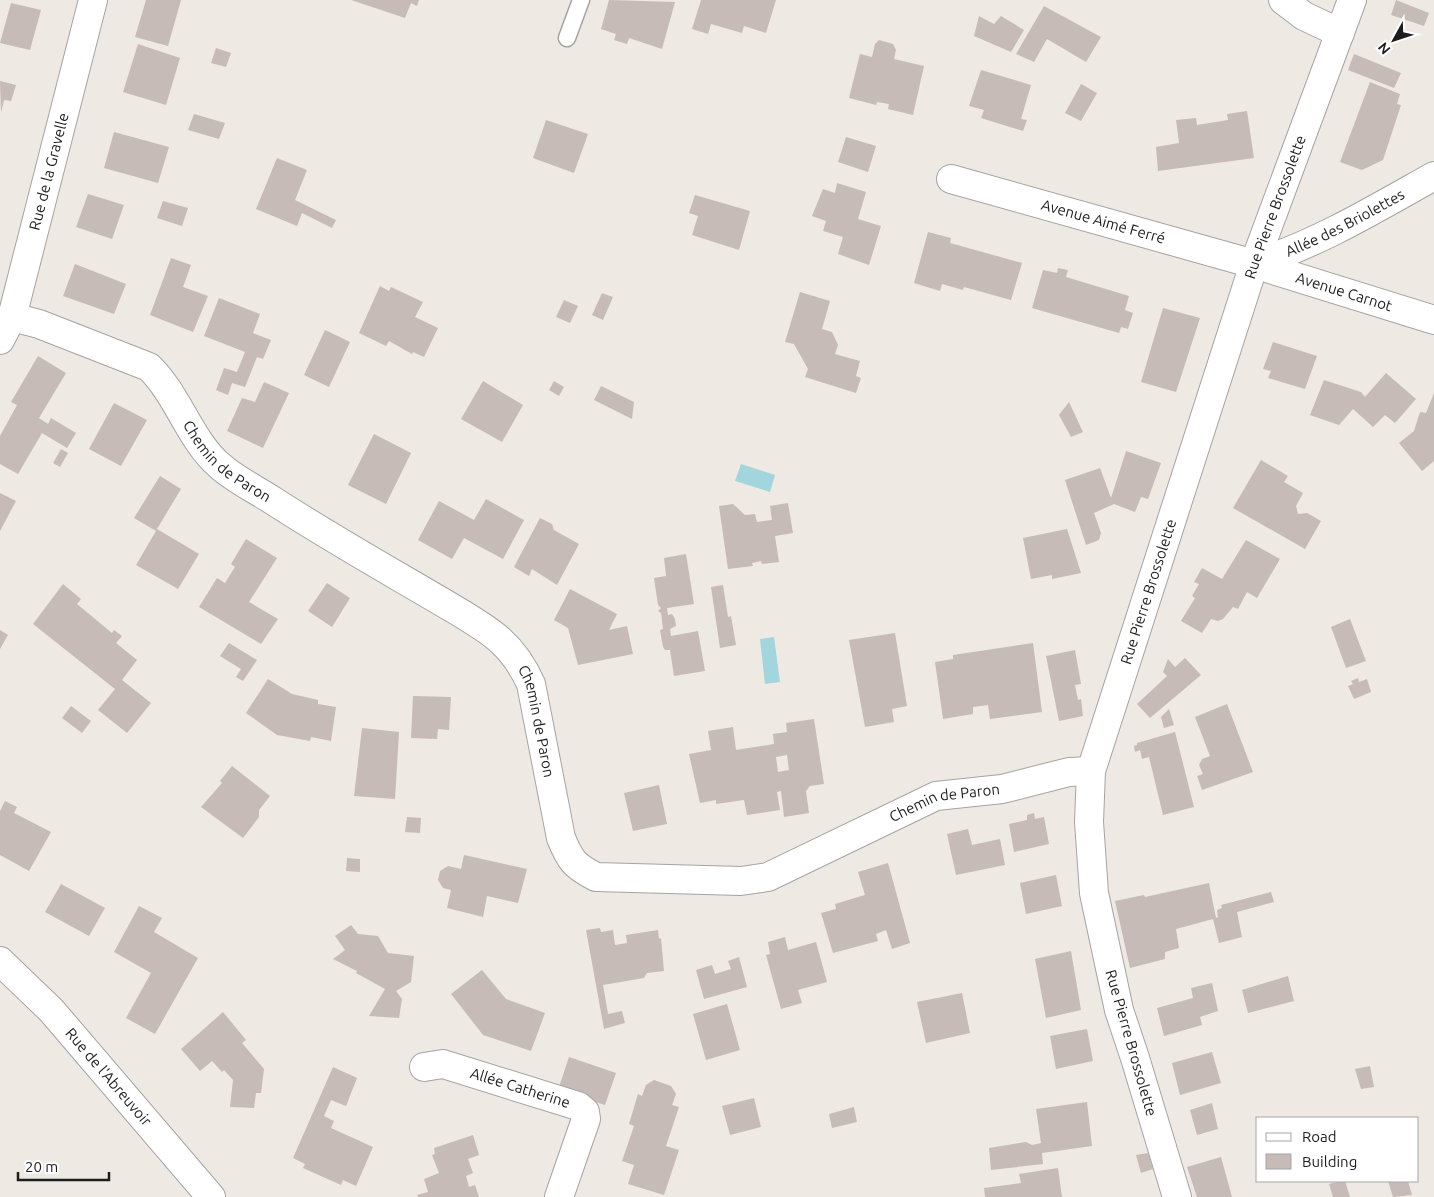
<svg xmlns="http://www.w3.org/2000/svg" width="1434" height="1197" font-family="Ubuntu,sans-serif">
  <style>
    .water { fill: #a2d5dd }
    .building { fill: #c6bbb6; fill-rule: evenodd }
    .lines { fill: none; stroke-linecap: round; stroke-linejoin: round }
    .lane-casing { stroke: #a4a4a4; stroke-width: 19 }
    .street-casing { stroke: #a4a4a4; stroke-width: 30 }
    .lane { stroke: #fff; stroke-width: 16 }
    .street { stroke: #fff; stroke-width: 28 }
    .labels { text-anchor: middle; stroke-width: 4; stroke-linejoin: round; paint-order: stroke }
    .street-label { font-size: 15px; fill: #1d1d1d; stroke: #fff }
  </style>
  <rect width="100%" height="100%" fill="#eee9e2"/>
  <path class="water" d="M741,464L775,475L770,492L735,481Z
    M774,637L780,682L765,684L760,639Z"/>
  <path class="building" d="M146,0H181L168,46L135,37Z
    M351,0H419L417,6L411,3L405,18Z
    M609,0L675,2L662,49L629,38L627,44L614,40L616,34L601,29Z
    M701,0H776L766,33L744,26L742,33L711,24L708,34L692,29Z
    M1396,0L1429,13L1424,26L1391,15Z
    M11,3L41,10L30,50L0,43Z
    M1044,6L1101,37L1086,62L1047,39L1034,62L1016,54Z
    M979,16L994,24L1001,16L1024,30L1011,52L974,36Z
    M879,40L893,44L896,50L894,59L924,66L913,115L888,109L889,104L877,102L876,105L849,98L860,54L872,57L875,44Z
    M138,44L180,58L166,105L123,92Z
    M216,48L231,53L226,67L211,63Z
    M1354,54L1401,73L1394,88L1348,70Z
    M981,70L1031,85L1021,119L1027,120L1023,131L981,118L984,110L969,106Z
    M0,81L16,85L11,101L4,100L1,113Z
    M1370,82L1400,94L1397,104L1401,105L1383,160L1362,170L1340,162Z
    M1081,84L1097,93L1081,121L1065,113Z
    M1247,111L1254,158L1158,171L1156,147L1179,143L1176,120L1196,118L1197,125L1228,120L1227,114Z
    M194,114L225,123L219,139L188,130Z
    M546,120L588,134L574,173L533,158Z
    M114,132L169,147L158,183L104,168Z
    M846,137L876,146L868,172L838,162Z
    M277,158L307,170L295,200L336,220L332,228L302,213L297,226L256,209Z
    M837,183L866,192L858,219L881,226L869,265L838,254L843,237L823,231L826,221L812,216L823,189L835,193Z
    M88,194L124,205L112,239L76,227Z
    M695,195L750,211L739,250L692,235L698,216L689,213Z
    M163,201L188,208L182,226L157,218Z
    M928,232L951,238L950,243L1022,263L1011,300L964,287L963,290L942,284L940,291L914,283Z
    M171,258L191,265L183,287L208,296L193,332L150,315Z
    M75,264L126,284L114,314L63,296Z
    M1058,268L1068,270L1066,277L1129,296L1125,310L1133,313L1128,329L1121,327L1119,333L1032,308L1043,270L1057,273Z
    M380,286L389,291L391,287L423,302L415,317L438,328L424,357L413,352L412,354L389,341L386,346L359,333Z
    M800,292L830,301L822,329L832,332L838,345L835,354L860,361L856,376L861,378L856,393L805,377L808,369L794,344L785,342Z
    M602,293L613,297L603,320L592,315Z
    M219,298L260,314L253,333L271,340L263,359L257,357L245,387L232,383L228,395L216,390L224,368L237,372L245,352L204,336Z
    M564,300L578,306L570,323L556,317Z
    M1163,308L1200,318L1176,392L1141,382Z
    M325,330L350,342L329,387L304,375Z
    M1273,342L1317,356L1305,389L1268,378L1271,371L1263,369Z
    M38,356L66,373L39,418L48,424L51,418L76,433L67,448L42,433L18,474L0,464V436L17,405L11,402Z
    M1386,373L1416,399L1395,423L1385,415L1373,427L1353,409L1339,425L1310,415L1324,380L1361,392L1365,397Z
    M483,381L523,405L502,442L461,419Z
    M554,381L564,387L559,396L549,390Z
    M264,382L289,393L263,448L227,431L242,398L255,402Z
    M601,386L634,402L632,419L594,400Z
    M1434,393V461L1422,471L1399,443L1414,431L1420,412L1426,413Z
    M1069,402L1083,432L1071,437L1059,415Z
    M114,403L147,420L121,466L89,449Z
    M374,434L411,453L386,504L348,485Z
    M61,449L68,453L60,467L53,463Z
    M1126,451L1161,463L1148,499L1141,497L1135,512L1114,504L1094,513L1101,533L1099,540L1086,545L1065,480L1100,468L1111,498Z
    M1261,460L1288,476L1284,482L1303,493L1296,506L1298,514L1307,513L1321,521L1305,549L1233,508Z
    M160,476L181,489L157,529L199,554L178,589L136,565L156,531L134,518Z
    M0,493L16,501L0,531Z
    M486,499L524,520L503,559L464,538L452,559L418,540L439,501L474,520Z
    M788,503L793,533L775,536L779,562L762,564L761,561L752,563L753,566L728,569L719,506L733,504L745,515L755,514L757,522L772,520L770,506Z
    M540,518L552,524L554,530L579,544L557,585L532,569L529,576L514,567Z
    M1067,529L1081,573L1052,579V575L1031,579L1023,538Z
    M246,539L277,558L249,602L278,619L261,644L199,607L217,578L225,583L235,567L231,564Z
    M1246,540L1280,559L1257,598L1247,592L1238,609L1233,607L1223,619L1218,621L1211,619L1202,633L1181,621L1195,598L1192,596L1199,584L1194,582L1202,568L1222,579Z
    M686,554L694,604L667,608L668,615L672,614L675,619L676,626L670,629L671,636L698,631L705,671L674,676L670,650H665L663,647L660,630L663,629L661,613L658,611L661,608L658,605L654,578L666,576L664,558Z
    M327,583L350,598L332,627L308,611Z
    M63,584L81,599L77,604L112,633L114,630L122,636L116,643L137,660L122,680L151,703L127,733L98,710L115,689L33,624Z
    M723,585L728,617L731,616L736,645L720,648L711,587Z
    M570,589L617,614L609,630L627,626L633,654L578,665L568,628L554,620Z
    M1350,619L1366,661L1346,668L1331,627Z
    M0,630L8,635L0,649Z
    M895,633L907,706L892,709L894,722L865,727L849,640Z
    M229,643L257,660L243,681L236,677L241,669L220,656Z
    M1033,643L1042,712L990,719L988,705L973,707V714L943,719L935,662L953,659V655Z
    M1075,650L1081,684L1075,685L1078,700L1081,699L1083,716L1059,721L1046,656Z
    M1185,658L1201,675L1150,718L1137,704L1167,676L1163,672L1168,659L1175,667Z
    M1358,678L1359,682L1367,679L1371,692L1354,699L1348,686L1353,684L1351,681Z
    M268,679L292,694L318,700V704L336,707L331,741L311,737L310,741L277,735L246,713Z
    M413,696L451,697L449,730L438,729L437,739L411,738Z
    M1227,704L1253,772L1202,790L1197,776L1203,774L1199,765L1202,759L1210,756L1195,717Z
    M71,706L91,721L82,733L62,718Z
    M1169,709L1174,725L1164,728L1161,717Z
    M814,719L824,784L810,786L806,791L809,813L784,817L781,791L777,792L780,810L747,815L744,800L716,804V800L700,803L689,754L711,750L708,731L733,727L736,750L774,744L773,734L787,732L786,723ZM787,755L789,770L778,772L776,757Z
    M362,728L399,732L395,799L354,796Z
    M1175,732L1194,807L1163,815L1149,757L1142,759L1140,750L1135,752L1134,746L1137,745V743Z
    M232,766L270,796L259,810V817L243,838L201,807L222,783L220,781Z
    M659,785L667,824L633,831L624,793Z
    M5,801L17,807L14,813L51,832L29,871L0,855V811Z
    M1034,813L1035,819L1044,817L1049,844L1014,852L1009,824L1027,820V815Z
    M407,817L421,818L420,833L405,832Z
    M968,829L972,845L1000,839L1005,865L956,875L947,834Z
    M464,855L527,869L518,903L487,896L483,917L447,908L451,890L443,888L438,880L440,871L448,866L461,869Z
    M347,858L360,859V872L346,871Z
    M888,863L910,943L892,949L886,930L876,934L878,941L833,953L821,913L836,909L835,904L865,895L858,872Z
    M1056,875L1062,906L1026,914L1020,883Z
    M1209,883L1216,918L1218,917L1217,910L1222,908L1221,905L1271,892L1274,902L1237,912L1242,937L1219,943L1213,919L1176,929L1179,948L1165,952V959L1130,968L1115,901L1144,895L1145,897Z
    M61,884L105,908L89,936L45,912Z
    M139,906L162,918L154,932L198,958L155,1034L126,1018L151,973L114,952Z
    M351,925L358,934L378,936L388,953L414,956L411,982L396,991L402,999L399,1018L369,1016L385,989L356,973L357,971L333,959L345,950L335,936Z
    M600,928L601,932L613,930L615,945L627,943L626,935L658,930L659,939L661,938L664,971L647,973L644,978L603,985L608,1014L622,1011L625,1023L604,1029L586,930Z
    M785,937L788,950L816,942L827,982L798,990L802,1003L781,1009L766,955L770,954L768,942Z
    M1071,951L1081,1010L1046,1018L1035,959Z
    M739,957L747,987L704,999L696,970L712,965L715,974L731,969L728,961Z
    M482,970L506,999L545,1013L531,1051L483,1035L451,994Z
    M1288,976L1294,1001L1248,1013L1242,990Z
    M1212,983L1218,1011L1200,1017L1202,1025L1164,1036L1157,1008L1193,998L1191,988Z
    M962,993L970,1033L926,1043L917,1002Z
    M727,1004L740,1050L706,1060L693,1014Z
    M223,1012L246,1040L242,1043L264,1069L261,1093H256L254,1108L230,1107L233,1080L224,1070L222,1072L212,1061L200,1071L181,1049Z
    M1087,1029L1093,1061L1056,1069L1050,1036Z
    M1212,1052L1221,1083L1180,1095L1172,1063Z
    M569,1057L616,1073L605,1105L558,1090Z
    M1370,1066L1374,1087L1361,1089L1355,1069Z
    M333,1067L357,1078L346,1106L331,1100L324,1116L334,1121L331,1128L373,1147L356,1186L343,1180L341,1185L303,1168L305,1164L293,1158Z
    M654,1080L671,1086L676,1094L672,1105L679,1107L666,1146L679,1150L664,1195L628,1184L634,1165L622,1161L634,1126L629,1124L638,1094L642,1096L646,1085Z
    M754,1098L761,1127L730,1135L722,1106Z
    M1087,1102L1092,1146L1042,1153L1043,1164L991,1170L989,1148L1026,1142L1032,1145L1041,1143L1036,1109Z
    M1212,1103L1218,1129L1197,1135L1190,1110Z
    M854,1107L857,1122L832,1128L829,1114Z
    M473,1135L479,1155L468,1159L473,1173L466,1176L469,1187L475,1185L479,1197H418L417,1195L428,1192L424,1179L439,1173L432,1155L435,1154L434,1148Z
    M1148,1153L1153,1169L1141,1173L1136,1155Z
    M1221,1157L1232,1197H1197L1187,1167Z
    M1058,1168L1062,1197H985L984,1188L1021,1183L1019,1174Z
    M1341,1181H1345L1350,1197H1333L1329,1184Z
    M1388,1181H1408L1412,1195L1393,1197Z"/>
  <g class="lines">
    <defs>
      <path id="lane" d="M567,38L581,0"/>
      <g id="street">
        <path d="M1283,0L1304,16L1340,33"/>
        <path id="s1" d="M951,179L1254,264L1434,320"/>
        <path id="s2" d="M1254,264C1319,243 1375,209 1434,176"/>
        <path id="s3" d="M12,317L39,324L149,367C178,395 190,440 219,465C234,479 255,489 272,500C332,539 393,573 454,609C491,631 513,644 531,684L561,838C570,860 574,866 596,877L741,881L768,877L936,796L1002,789L1069,772L1091,771"/>
        <path id="s4" d="M0,340L12,317L93,0"/>
        <path id="s5" d="M0,961L51,1010L211,1197"/>
        <path id="s6" d="M424,1067L443,1064L578,1106L585,1112L586,1119L559,1197"/>
        <path id="s7" d="M1177,1197L1135,1058L1119,1010L1094,893L1089,822L1091,771L1254,264L1352,0"/>
      </g>
    </defs>
    <use href="#lane" class="lane-casing"/>
    <use href="#street" class="street-casing"/>
    <use href="#lane" class="lane"/>
    <use href="#street" class="street"/>
  </g>
  <g class="labels">
    <g class="street-label">
      <text dy="5" stroke="none"><textPath href="#s4" startOffset="176">Rue de la Gravelle</textPath></text>
      <text dy="5" stroke="none"><textPath href="#s7" startOffset="1031">Rue Pierre Brossolette</textPath></text>
      <text dy="5" stroke="none"><textPath href="#s1" startOffset="158">Avenue Aimé Ferré</textPath></text>
      <text dy="5" stroke="none"><textPath href="#s2" startOffset="100">Allée des Briolettes</textPath></text>
      <text dy="5" stroke="none"><textPath href="#s1" startOffset="409">Avenue Carnot</textPath></text>
      <text dy="5" stroke="none"><textPath href="#s3" startOffset="270">Chemin de Paron</textPath></text>
      <text dy="5" stroke="none"><textPath href="#s7" startOffset="626">Rue Pierre Brossolette</textPath></text>
      <text dy="5" stroke="none"><textPath href="#s3" startOffset="690">Chemin de Paron</textPath></text>
      <text dy="5" stroke="none"><textPath href="#s3" startOffset="1229">Chemin de Paron</textPath></text>
      <text transform="translate(1131 1043) rotate(74)" y="5">Rue Pierre Brossolette</text>
      <text dy="5" stroke="none"><textPath href="#s5" startOffset="159">Rue de l'Abreuvoir</textPath></text>
      <text dy="5" stroke="none"><textPath href="#s6" startOffset="100">Allée Catherine</textPath></text>
    </g>
  </g>
  <rect x="1256" y="1117" width="162" height="65" fill="#ffffff" stroke="#a5a5a5"/>
  <rect x="1266" y="1133" width="25" height="8" fill="#ffffff" stroke="#a5a5a5"/>
  <text x="1302" y="1142" font-size="15" fill="#1d1d1d">Road</text>
  <rect x="1266" y="1154" width="25" height="15" fill="#c6bbb6" stroke="#a5a5a5"/>
  <text x="1302" y="1167" font-size="15" fill="#1d1d1d">Building</text>
  <g transform="translate(1394 40) rotate(230)" stroke="#ffffff" stroke-width="4" paint-order="stroke">
  <path d="M0-4L9 19L0 12L-9 19Z" fill="#1d1d1d"/>
  <text y="-8" font-size="14" font-weight="bold" text-anchor="middle" fill="#1d1d1d">N</text>
  </g>
  <path d="M18 1172v8h91v-8" fill="none" stroke="#1d1d1d" stroke-width="2.5"/>
  <text x="25" y="1172" font-size="15" fill="#1d1d1d" stroke="#ffffff" stroke-width="4" paint-order="stroke">20 m</text>
</svg>
